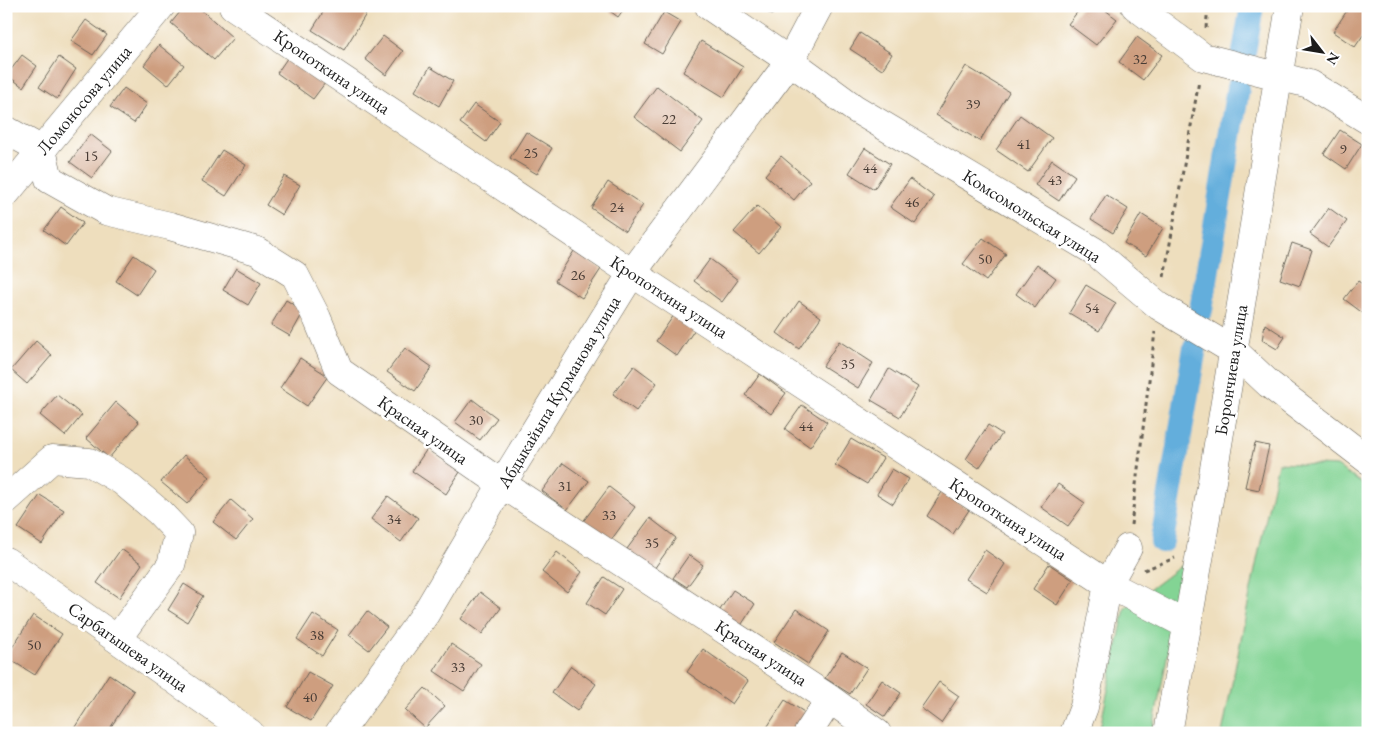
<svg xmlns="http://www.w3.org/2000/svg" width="1374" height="739" font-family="'EB Garamond',serif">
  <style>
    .green { fill: #83d494; stroke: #507858 }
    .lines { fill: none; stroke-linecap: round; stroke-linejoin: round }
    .canal { stroke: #64aedc; stroke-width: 24 }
    .building { fill: #ce9e7f }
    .minor-casing { stroke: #666054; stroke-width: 29 }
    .path { stroke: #666054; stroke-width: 3; stroke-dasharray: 4 4; stroke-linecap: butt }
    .minor { stroke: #fff; stroke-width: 28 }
    .labels { text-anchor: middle; stroke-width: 5; stroke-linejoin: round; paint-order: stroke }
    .number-label { font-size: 15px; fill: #483c35 }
    .street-label { font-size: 18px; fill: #1c1c1c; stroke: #fff }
  </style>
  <rect width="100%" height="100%" fill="#fff"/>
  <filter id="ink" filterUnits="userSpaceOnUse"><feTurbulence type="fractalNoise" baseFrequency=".02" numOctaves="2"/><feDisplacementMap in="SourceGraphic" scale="10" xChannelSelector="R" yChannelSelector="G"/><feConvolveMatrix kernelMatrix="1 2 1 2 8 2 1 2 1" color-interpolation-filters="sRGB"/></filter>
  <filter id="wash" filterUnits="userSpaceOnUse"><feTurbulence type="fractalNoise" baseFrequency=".0096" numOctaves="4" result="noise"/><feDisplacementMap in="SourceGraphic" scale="20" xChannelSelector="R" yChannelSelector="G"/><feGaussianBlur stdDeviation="1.12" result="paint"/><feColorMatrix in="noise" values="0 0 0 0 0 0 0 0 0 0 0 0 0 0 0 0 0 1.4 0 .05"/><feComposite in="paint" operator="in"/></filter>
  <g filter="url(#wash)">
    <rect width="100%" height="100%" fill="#eedebd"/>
    <path class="green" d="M1278,463L1337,466L1368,488V733H1222L1257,560Z
      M1186,562L1152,733H1099L1125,608Z"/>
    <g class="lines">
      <path class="canal" d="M1244,52L1252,6
        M1201,310L1238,88
        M1162,541L1195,347"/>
    </g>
    <g id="blocks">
      <path class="building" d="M185,6H197L233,38L214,60L171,23Z
        M327,6H354L366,14L344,50L312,30Z
        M603,6H626L618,17Z
        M758,6H777L772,15Z
        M1082,6H1100L1117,19L1096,45L1068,24Z
        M1350,6H1356L1368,15V28L1355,47L1333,32Z
        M664,12L681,22L662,54L645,44Z
        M86,20L107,35L93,55L71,41Z
        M860,33L892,54L882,70L850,49Z
        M383,36L403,51L386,75L365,59Z
        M1137,37L1162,55L1143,80L1119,62Z
        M701,41L743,67L724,97L683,72Z
        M159,45L184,65L168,85L144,65Z
        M22,55L37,66L23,87L7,75Z
        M59,57L76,69L57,99L39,87Z
        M288,57L325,83L313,99L277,73Z
        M966,66L1009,92L980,141L936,115Z
        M430,67L453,81L439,106L415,91Z
        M657,86L703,121L680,152L634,117Z
        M124,88L147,104L134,123L110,107Z
        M474,104L500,122L486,142L460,123Z
        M1020,115L1052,138L1028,172L996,150Z
        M1340,130L1362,144L1346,169L1324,154Z
        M526,132L552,148L537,174L510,158Z
        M90,134L112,151L92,178L70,162Z
        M865,148L890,164L874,189L849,173Z
        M222,150L246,165L226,196L202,181Z
        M781,156L810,181L794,200L765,175Z
        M1052,160L1075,176L1059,201L1035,185Z
        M284,176L300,185L282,215L266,205Z
        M910,179L934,197L915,224L890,207Z
        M608,182L643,205L625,231L591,208Z
        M1106,195L1128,209L1113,233L1091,219Z
        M757,206L781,227L759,253L734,232Z
        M61,207L83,223L66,246L44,230Z
        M1329,208L1347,221L1328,247L1310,234Z
        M1141,214L1163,228L1146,256L1124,243Z
        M983,238L1006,254L986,281L963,264Z
        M1292,243L1312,250L1300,286L1280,279Z
        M574,251L601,269L582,298L555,281Z
        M134,255L154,269L137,295L116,281Z
        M710,259L738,280L722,302L694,281Z
        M1037,264L1056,278L1035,308L1016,294Z
        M236,268L261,283L248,305L223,290Z
        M1358,281L1368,288V317L1344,299Z
        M1086,285L1116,303L1099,331L1069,313Z
        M286,300L304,311L290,336L271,325Z
        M799,301L821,317L799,349L777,333Z
        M674,315L695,329L677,356L656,341Z
        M1265,324L1285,337L1277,349L1262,340Z
        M36,341L52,355L27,384L11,370Z
        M839,341L873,363L858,388L823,366Z
        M405,348L432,367L415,391L387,372Z
        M300,358L328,376L307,406L280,388Z
        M634,366L657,383L636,411L613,394Z
        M889,369L918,387L900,417L871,400Z
        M760,374L786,393L771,414L745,395Z
        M57,395L82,415L65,436L40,415Z
        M472,399L497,418L480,440L455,422Z
        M116,402L139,422L109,458L86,438Z
        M802,405L827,422L810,447L785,429Z
        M988,425L1002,434L979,468L966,459Z
        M851,439L883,458L867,484L835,465Z
        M1255,443L1269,446L1259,490L1245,487Z
        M427,449L460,472L446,494L412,471Z
        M184,455L210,477L187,504L161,482Z
        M563,463L589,481L567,510L542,491Z
        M892,469L909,479L893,504L877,494Z
        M1058,484L1085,503L1068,526L1041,507Z
        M609,487L635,507L609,543L582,523Z
        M942,492L969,510L953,534L927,516Z
        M40,495L64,510L42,544L18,528Z
        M388,496L418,518L401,542L371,519Z
        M231,500L253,519L236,540L213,522Z
        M650,518L676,538L654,569L627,549Z
        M121,549L142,564L119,598L97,583Z
        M985,550L1005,564L987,592L966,579Z
        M557,552L582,572L567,592L542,572Z
        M689,555L703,565L687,587L673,578Z
        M1049,564L1073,580L1057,605L1033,589Z
        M604,577L622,589L605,615L587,603Z
        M184,584L203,596L187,622L168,610Z
        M733,590L755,604L740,627L718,613Z
        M480,592L501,608L482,634L461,619Z
        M796,609L829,631L808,664L774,642Z
        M367,611L387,627L369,650L349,635Z
        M313,614L338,630L322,656L297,639Z
        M33,615L62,634L35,675L6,657Z
        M451,644L481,664L464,691L434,671Z
        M703,649L748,681L732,704L687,672Z
        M842,652L867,668L850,694L825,678Z
        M571,666L596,684L577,711L552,693Z
        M308,672L333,686L311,721L287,707Z
        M109,674L134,691L107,733H77L73,730Z
        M882,680L901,693L885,717L866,704Z
        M939,682L959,696L941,723L921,708Z
        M425,688L445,706L425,728L405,710Z
        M785,700L809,715L798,733H772L766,729Z"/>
    </g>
  </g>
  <g filter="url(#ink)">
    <use href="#blocks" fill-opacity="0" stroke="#666054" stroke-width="1"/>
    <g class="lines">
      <defs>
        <path id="minor" d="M233,6L632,273L1108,584L1187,625
          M709,6L790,61L854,108L1094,251L1159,306L1234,351L1269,384L1368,460
          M1135,6L1203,57L1309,84L1368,120
          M6,130L42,150L49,179L106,211L170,226L257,251L295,275L317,318L339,371L502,484L830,699L877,733
          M6,193L161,6
          M6,500L52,459L89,462L122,481L159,512L179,533L171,565L117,639
          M6,561L250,733
          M339,733L426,613L502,484L632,273L790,61L819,6
          M808,733L830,699
          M1074,733L1084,707L1108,584L1128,548
          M1168,733L1201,548L1290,6"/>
      </defs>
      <use href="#minor" class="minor-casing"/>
      <path class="path" d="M1206,28L1208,6
        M1164,277L1199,81
        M1131,525L1155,332
        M1144,570L1175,558"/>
      <use href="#minor" class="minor"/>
    </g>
  </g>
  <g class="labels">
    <g class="number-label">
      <text x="1140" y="64">32</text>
      <text x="973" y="109">39</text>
      <text x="669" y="124">22</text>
      <text x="1024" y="149">41</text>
      <text x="1343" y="154">9</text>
      <text x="531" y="158">25</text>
      <text x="91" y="161">15</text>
      <text x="870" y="173">44</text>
      <text x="1055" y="185">43</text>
      <text x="912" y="207">46</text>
      <text x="617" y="212">24</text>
      <text x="985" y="264">50</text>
      <text x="578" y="280">26</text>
      <text x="1092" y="313">54</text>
      <text x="848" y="369">35</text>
      <text x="476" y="425">30</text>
      <text x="806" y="431">44</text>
      <text x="565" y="491">31</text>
      <text x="609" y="520">33</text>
      <text x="394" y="524">34</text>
      <text x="652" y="548">35</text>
      <text x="317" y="640">38</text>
      <text x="34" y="650">50</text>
      <text x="458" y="672">33</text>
      <text x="310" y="702">40</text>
    </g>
    <g class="street-label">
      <text transform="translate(332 72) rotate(34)" y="6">Кропоткина улица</text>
      <text transform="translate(84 100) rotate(-50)" y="6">Ломоносова улица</text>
      <text transform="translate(1032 216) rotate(32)" y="6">Комсомольская улица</text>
      <text transform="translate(669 297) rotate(33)" y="6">Кропоткина улица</text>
      <text transform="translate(1231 370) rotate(-81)" y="6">Борончиева улица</text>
      <text transform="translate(559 392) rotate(-59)" y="6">Абдыкайыпа Курманова улица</text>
      <text transform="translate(423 430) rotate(35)" y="6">Красная улица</text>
      <text transform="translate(1008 519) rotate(33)" y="6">Кропоткина улица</text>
      <text transform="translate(128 647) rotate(35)" y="6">Сарбагышева улица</text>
      <text transform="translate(761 653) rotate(33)" y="6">Красная улица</text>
    </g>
  </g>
  <rect width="1374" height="739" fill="none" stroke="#fff" stroke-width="25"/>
  <g transform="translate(1322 52) rotate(121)" stroke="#ffffff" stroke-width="4" paint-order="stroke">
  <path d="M0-4L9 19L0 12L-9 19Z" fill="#1c1c1c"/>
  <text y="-8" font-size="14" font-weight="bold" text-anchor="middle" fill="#1c1c1c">N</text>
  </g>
</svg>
